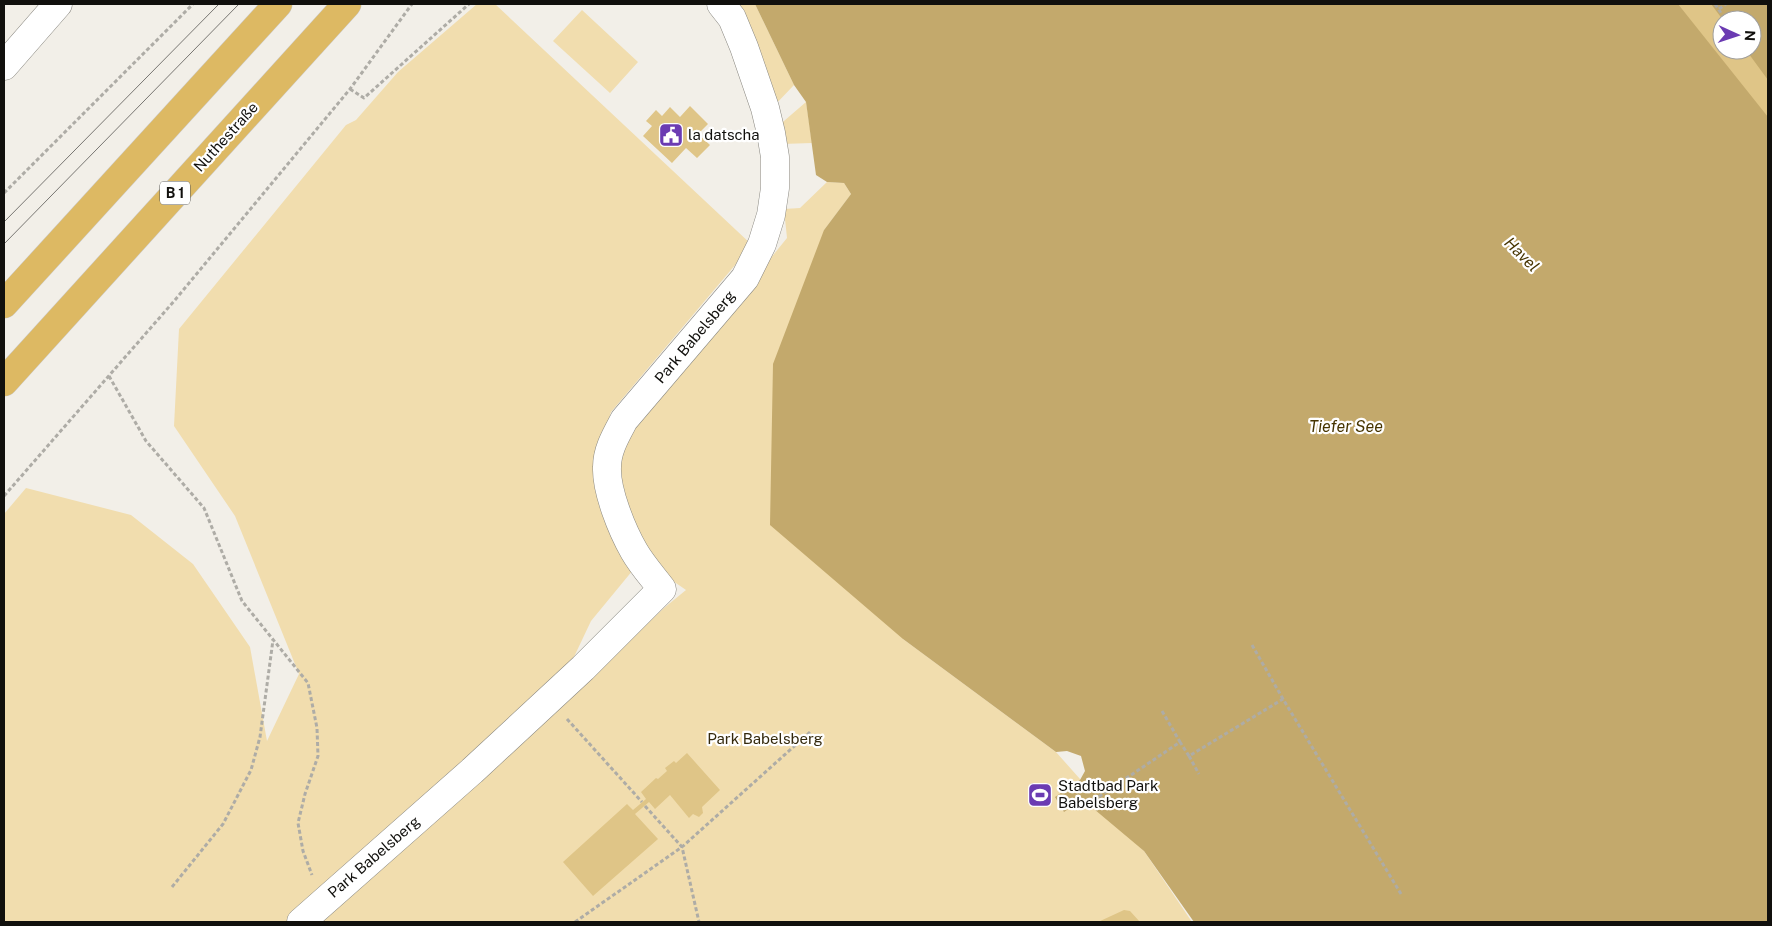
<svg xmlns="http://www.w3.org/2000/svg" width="1772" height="926" font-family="'Public Sans',sans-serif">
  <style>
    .green { fill: #f1ddae }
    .water { fill: #c3a96c; fill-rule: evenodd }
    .building { fill: #dfc587 }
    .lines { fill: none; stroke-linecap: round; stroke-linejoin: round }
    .minor-casing { stroke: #8a8881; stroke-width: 29 }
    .highway-casing { stroke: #cbcaca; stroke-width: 29 }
    .path { stroke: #aeaca6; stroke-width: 3; stroke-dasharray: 4 2.5; stroke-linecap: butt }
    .minor { stroke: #fff; stroke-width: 28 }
    .highway { stroke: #ddb963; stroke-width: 28 }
    .tram { stroke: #787672; stroke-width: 1 }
    .labels { text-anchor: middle; stroke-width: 4.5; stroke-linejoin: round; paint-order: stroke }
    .shield { fill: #fff; stroke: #585856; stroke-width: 1 }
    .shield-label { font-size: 14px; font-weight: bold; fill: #11100d }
    .poi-label { font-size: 15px; fill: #11100d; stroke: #fff; text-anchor: start }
    .street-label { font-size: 15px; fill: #11100d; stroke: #fff }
    .park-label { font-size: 15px; fill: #34290d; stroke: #fff }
    .water-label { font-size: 16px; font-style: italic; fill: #473500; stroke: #fff }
  </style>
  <rect width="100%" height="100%" fill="#f2efe8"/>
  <path class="green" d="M477,4H495L752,245L611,412L599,452L633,570L591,621L564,678L288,922H4V514L26,488L131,515L193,564L250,647L267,741L299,674L235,516L174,426L179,329L346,125L356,120L398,72Z
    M721,4H755L794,85L773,107Z
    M582,10L638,62L610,93L553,41Z
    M806,102L812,143L782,144L777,127Z
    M827,182L844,183L851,194L824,230L903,639L1056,752L1144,851L1192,922H317L557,709L664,608L686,590L660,572L635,532L618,478L625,438L787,238L784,209L800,208Z"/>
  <path class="water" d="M755,4H1768V922H1194L1144,851L1088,804L1084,798L1064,812L1055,797L1080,780L1085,771L1081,756L1067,751L1056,752L903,639L770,525L773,364L824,230L851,194L844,183L827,182L816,175L806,102L794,85ZM1722,20H1752V50H1722Z"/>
  <path class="building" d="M1678,4H1711L1723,20L1722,50H1746L1768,80V117Z
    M690,106L708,124L698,134L710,145L697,158L686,148L672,163L643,136L652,126L646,121L656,110L662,116L670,107L680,117Z
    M687,753L720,790L702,807L703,813L699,817L693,814L689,818L670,795L655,809L649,802L635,814L658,839L593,896L563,862L627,804L633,810L646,799L641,792L656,778L658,779L667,771L665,768L674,761L676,763Z
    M1124,910L1130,911L1140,922H1098Z"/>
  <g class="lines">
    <defs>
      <path id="minor" d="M4,66L58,4
        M301,922L472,771L583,668L662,589C653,577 642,565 634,551C622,530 606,491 607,467C607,450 616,435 624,420L745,278L762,244L771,215L775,188V157L771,133L765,108L744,47L732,18L721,4"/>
      <path id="highway" d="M4,304L278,4
        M4,382L347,4"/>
    </defs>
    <use href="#minor" class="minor-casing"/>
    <use href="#highway" class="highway-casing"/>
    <path class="path" d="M1715,4L1721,13
      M1719,9L1726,4
      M350,89L364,98L469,4
      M4,193L193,4
      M109,376L146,441L204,508L242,601L308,683L317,728L318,756L305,794L298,823L303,851L312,875
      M4,496L175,300L350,89L412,4
      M1252,645L1283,699
      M1162,711L1180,742
      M567,719L642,802
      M1189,756L1199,774
      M1088,804L1180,742L1189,756L1283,699L1401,894
      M645,806L682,847L699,922
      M172,887L223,824L251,770L260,737L273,640
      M575,922L682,847L810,732"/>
    <use href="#minor" class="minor"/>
    <use href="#highway" class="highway"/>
    <path class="tram" d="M4,222L219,4
      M4,244L239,4"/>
  </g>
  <defs>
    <symbol id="civic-square" viewBox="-11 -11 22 22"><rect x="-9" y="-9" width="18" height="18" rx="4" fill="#6b3bb2" stroke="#fff"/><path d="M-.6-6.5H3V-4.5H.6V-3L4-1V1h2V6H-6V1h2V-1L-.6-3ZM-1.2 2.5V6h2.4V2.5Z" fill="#fff"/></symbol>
    <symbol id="stadium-square" viewBox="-11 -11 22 22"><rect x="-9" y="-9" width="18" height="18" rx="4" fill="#6b3bb2" stroke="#fff"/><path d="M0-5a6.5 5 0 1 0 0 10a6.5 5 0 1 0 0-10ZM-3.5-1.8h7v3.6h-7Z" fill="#fff"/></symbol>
  </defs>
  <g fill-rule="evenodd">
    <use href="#civic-square" x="657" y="121" width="28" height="28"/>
    <use href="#stadium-square" x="1026" y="781" width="28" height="28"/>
  </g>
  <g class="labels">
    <rect class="shield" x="160" y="181.5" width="30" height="23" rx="4"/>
    <g class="shield-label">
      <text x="175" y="198">B 1</text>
    </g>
    <g class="poi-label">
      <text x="688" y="140">la datscha</text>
      <text x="1058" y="791">Stadtbad Park<tspan x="1058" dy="17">Babelsberg</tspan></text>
    </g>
    <g class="street-label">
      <text transform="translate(226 137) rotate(-48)" y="5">Nuthestraße</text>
      <text transform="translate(695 337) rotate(-50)" y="5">Park Babelsberg</text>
      <text transform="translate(374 857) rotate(-41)" y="5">Park Babelsberg</text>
    </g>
    <g class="park-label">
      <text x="765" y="744">Park Babelsberg</text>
    </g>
    <g class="water-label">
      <text transform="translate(1522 254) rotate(45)" y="6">Havel</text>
      <text x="1346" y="432">Tiefer See</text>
    </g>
  </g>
  <rect width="1772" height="926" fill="none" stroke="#11100d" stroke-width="10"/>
  <g transform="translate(1737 35) rotate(93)"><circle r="24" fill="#ffffff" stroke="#a09f9e"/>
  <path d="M0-4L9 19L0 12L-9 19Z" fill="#6b3bb2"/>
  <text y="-8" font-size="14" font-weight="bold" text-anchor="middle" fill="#11100d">N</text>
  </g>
</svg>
